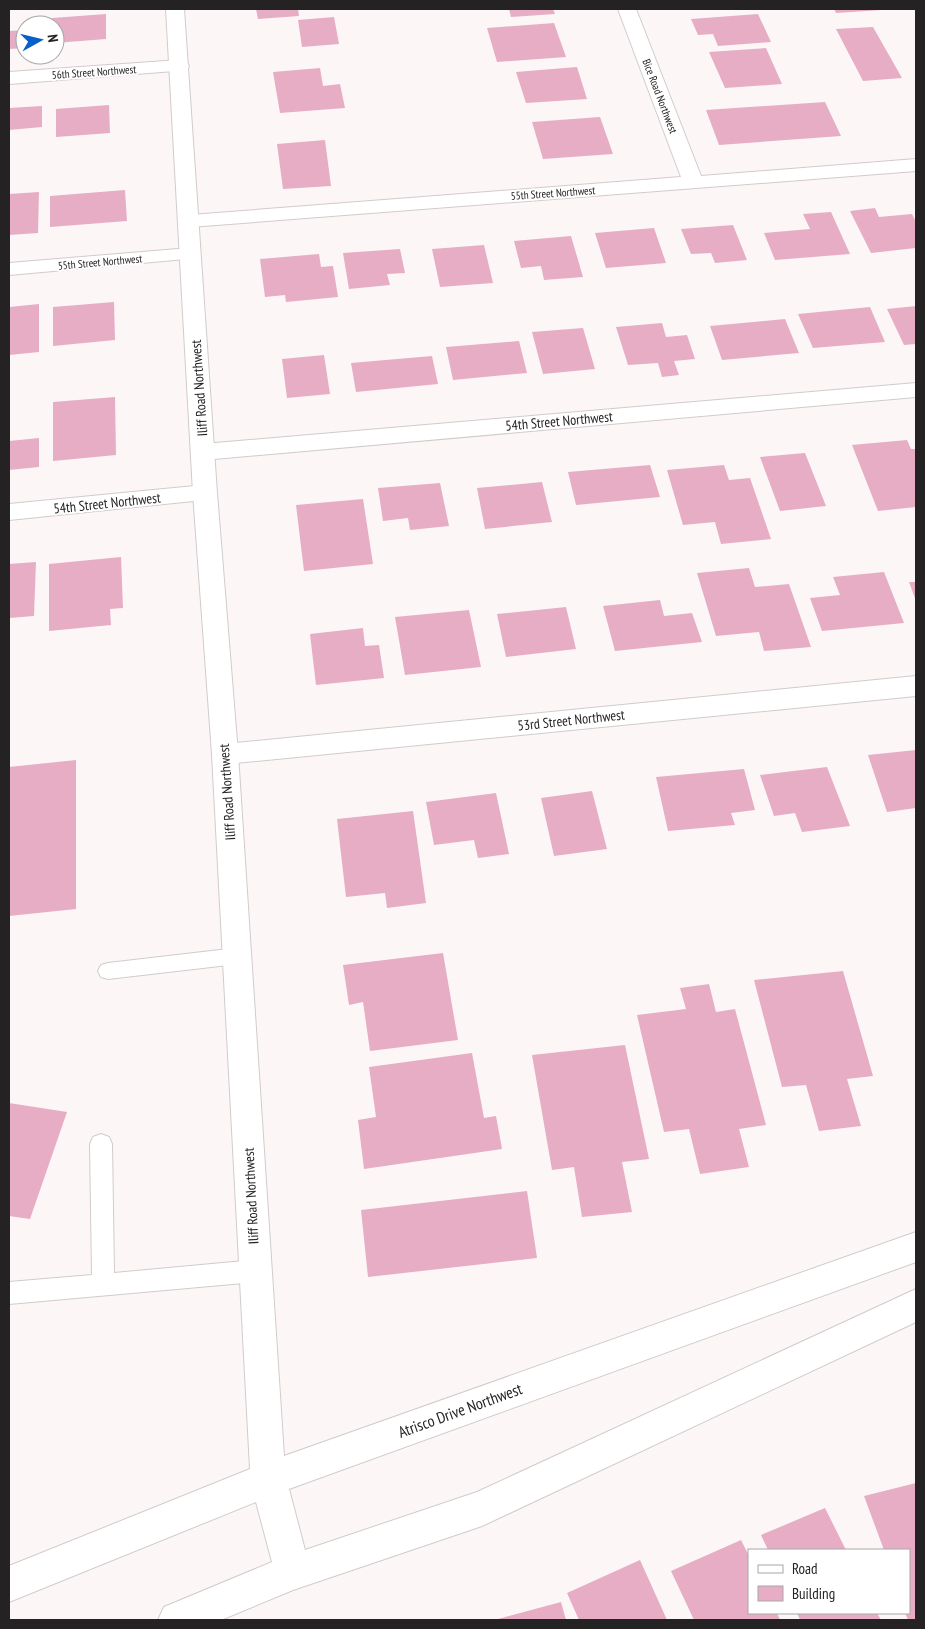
<svg xmlns="http://www.w3.org/2000/svg" width="925" height="1629" font-family="'PT Sans Narrow',sans-serif">
  <style>
    .building { fill: #e7adc5 }
    .lines { fill: none; stroke-linecap: round; stroke-linejoin: round }
    .lane-casing { stroke: #d1cccc; stroke-width: 2 }
    .street-casing { stroke: #d1cccc; stroke-width: 2 }
    .secondary-casing { stroke: #d1cccc; stroke-width: 2 }
    .lane { fill: #fff; fill-rule: evenodd }
    .street { fill: #fff; fill-rule: evenodd }
    .secondary { fill: #fff; fill-rule: evenodd }
    .labels { text-anchor: middle; stroke-width: 4; stroke-linejoin: round; paint-order: stroke }
    .far-street-label { font-size: 11px; fill: #242222; stroke: #fff }
    .street-label { font-size: 14px; fill: #242222; stroke: #fff }
    .near-street-label { font-size: 16px; fill: #242222; stroke: #fff }
  </style>
  <rect width="100%" height="100%" fill="#fcf6f6"/>
  <path class="building" d="M256,9H298L299,16L258,19Z
    M509,9H553L555,14L511,17Z
    M834,9H881V10L836,13Z
    M106,14V39L55,43V25H52V18Z
    M758,14L771,42L718,46L713,34L698,35L691,19Z
    M334,17L339,44L302,47L298,20Z
    M554,23L566,57L497,62L487,28Z
    M873,27L902,78L863,81L836,29Z
    M25,30V48L9,49V31Z
    M766,48L782,84L725,88L709,52Z
    M577,67L587,99L526,103L516,72Z
    M320,68L323,86L340,84L345,108L280,113L273,72Z
    M825,102L841,136L719,145L706,110Z
    M109,105L110,133L56,137V109Z
    M42,106V127L9,130V108Z
    M600,117L613,154L543,159L532,122Z
    M325,140L331,186L283,189L277,144Z
    M125,190L127,221L50,227V196Z
    M39,192L38,233L9,235V194Z
    M875,208L879,217L912,214L916,222V248L871,253L850,211Z
    M831,212L850,254L775,260L764,233L810,229L803,214Z
    M733,225L747,260L715,263L711,253L691,254L681,229Z
    M654,228L666,263L606,268L595,233Z
    M571,236L583,277L544,280L541,266L521,268L514,241Z
    M484,245L493,283L440,287L432,249Z
    M400,249L405,273L387,274L390,285L349,289L343,253Z
    M319,254L321,267L333,266L338,297L286,302L285,295L265,297L260,259Z
    M114,302L115,340L53,346V307Z
    M39,304V352L9,355V307Z
    M916,306V344L904,345L887,309Z
    M870,307L885,342L813,348L798,314Z
    M785,319L799,353L722,360L710,326Z
    M662,323L666,337L687,335L695,359L674,361L679,375L662,377L658,363L628,365L616,327Z
    M583,328L595,369L543,374L532,332Z
    M519,341L527,373L453,380L446,347Z
    M324,355L330,394L287,398L282,359Z
    M432,356L438,384L356,392L351,363Z
    M115,397L116,455L53,461V402Z
    M39,438V467L9,470V441Z
    M907,440L911,449H916V507L878,511L852,445Z
    M805,453L826,506L780,511L760,457Z
    M650,465L660,497L576,505L568,472Z
    M724,465L729,480L750,478L771,539L721,544L715,522L683,525L667,470Z
    M542,482L552,522L485,529L477,488Z
    M440,483L449,526L410,530L408,518L383,521L378,488Z
    M363,499L373,564L304,571L296,505Z
    M121,557L123,608L110,609L111,625L49,631V564Z
    M36,562L34,616L9,618V564Z
    M749,568L755,587L789,584L811,647L764,651L759,632L716,636L697,573Z
    M884,572L904,623L822,631L810,598L840,595L833,577Z
    M909,582H916V601Z
    M660,600L664,616L692,613L702,642L615,651L603,606Z
    M566,607L576,649L506,657L497,614Z
    M469,610L481,667L405,675L395,617Z
    M363,628L365,646L379,645L384,678L316,685L310,634Z
    M916,750V808L887,812L868,755Z
    M76,760V909L9,916V767Z
    M827,767L850,826L802,832L795,813L774,816L760,775Z
    M744,769L755,810L731,813L735,825L668,831L656,777Z
    M592,791L607,849L554,856L541,798Z
    M496,793L509,854L478,858L474,840L434,845L426,802Z
    M413,811L426,903L387,908L385,893L346,897L337,819Z
    M443,953L458,1040L370,1051L363,1002L349,1005L343,965Z
    M843,971L873,1076L847,1079L861,1126L819,1131L806,1085L782,1087L754,980Z
    M709,984L716,1012L735,1009L766,1125L739,1129L749,1167L700,1174L689,1129L664,1132L637,1015L686,1009L680,988Z
    M625,1045L649,1159L622,1162L632,1212L582,1217L574,1167L552,1170L532,1055Z
    M472,1053L484,1118L496,1116L502,1149L364,1169L358,1120L376,1117L369,1067Z
    M9,1103L67,1112L30,1219L9,1216Z
    M527,1191L537,1258L368,1277L361,1210Z
    M916,1483V1620H908L905,1613H909V1550H884L864,1496Z
    M825,1508L846,1550H768L761,1535Z
    M741,1540L749,1556V1613H777L780,1620H694L671,1571Z
    M640,1560L667,1620H579L567,1593Z
    M561,1602L566,1620H494Z
    M797,1613H877L881,1620H800Z"/>
  <g class="lines">
    <defs>
      <path id="lane" d="M237,948L244,950L247,956L244,962L237,964L108,979L101,977L98,971L101,965L108,963Z
        M101,1134L109,1137L112,1144L114,1273L255,1260L263,1263L266,1271L263,1279L255,1282L9,1304V1282L92,1275L90,1144L93,1137Z"/>
      <path id="street" d="M618,9H636L701,176L916,159V171L190,227L183,225L180,221L183,217L190,215L681,177Z
        M180,60L187,62L189,66L187,70L9,84V72Z
        M190,248L197,250L200,254L197,258L9,275V263Z
        M916,383V397L203,460L195,457L191,452L195,447L203,444Z
        M205,485L213,487L217,493L213,499L9,520V504Z
        M916,676V696L225,764L216,761L212,754L216,747L225,744Z"/>
      <path id="secondary" d="M166,9H184L217,493L238,754L284,1456L916,1232V1262L289,1489L305,1550L477,1492L916,1289V1322L482,1526L293,1590L221,1620H158L164,1607L272,1562L256,1502L9,1602V1566L250,1469L212,754L193,493Z"/>
    </defs>
    <use href="#lane" class="lane-casing"/>
    <use href="#street" class="street-casing"/>
    <use href="#secondary" class="secondary-casing"/>
    <use href="#lane" class="lane"/>
    <use href="#street" class="street"/>
    <use href="#secondary" class="secondary"/>
  </g>
  <g class="labels">
    <g class="far-street-label">
      <text transform="translate(94 72) rotate(-4)" y="4">56th Street Northwest</text>
      <text transform="translate(660 96) rotate(69)" y="4">Bice Road Northwest</text>
      <text transform="translate(553 193) rotate(-4)" y="4">55th Street Northwest</text>
      <text transform="translate(100 262) rotate(-5)" y="4">55th Street Northwest</text>
    </g>
    <g class="street-label">
      <text transform="translate(199 388) rotate(-94)" y="5">Iliff Road Northwest</text>
      <text transform="translate(559 421) rotate(-5)" y="5">54th Street Northwest</text>
      <text transform="translate(107 503) rotate(-6)" y="5">54th Street Northwest</text>
      <text transform="translate(571 720) rotate(-6)" y="5">53rd Street Northwest</text>
      <text transform="translate(227 792) rotate(-94)" y="5">Iliff Road Northwest</text>
      <text transform="translate(251 1196) rotate(-93)" y="5">Iliff Road Northwest</text>
    </g>
    <g class="near-street-label">
      <text transform="translate(460 1410) rotate(-20)" y="6">Atrisco Drive Northwest</text>
    </g>
  </g>
  <rect width="925" height="1629" fill="none" stroke="#242222" stroke-width="20"/>
  <rect x="748" y="1549" width="162" height="65" fill="#ffffff" stroke="#a7a7a7"/>
  <rect x="758" y="1565" width="25" height="8" fill="#ffffff" stroke="#a7a7a7"/>
  <text x="792" y="1574" font-size="15" fill="#242222">Road</text>
  <rect x="758" y="1586" width="25" height="15" fill="#e7adc5" stroke="#a7a7a7"/>
  <text x="792" y="1599" font-size="15" fill="#242222">Building</text>
  <g transform="translate(40 40) rotate(82)"><circle r="24" fill="#ffffff" stroke="#a7a7a7"/>
  <path d="M0-4L9 19L0 12L-9 19Z" fill="#0760c9"/>
  <text y="-8" font-size="14" font-weight="bold" text-anchor="middle" fill="#242222">N</text>
  </g>
</svg>
